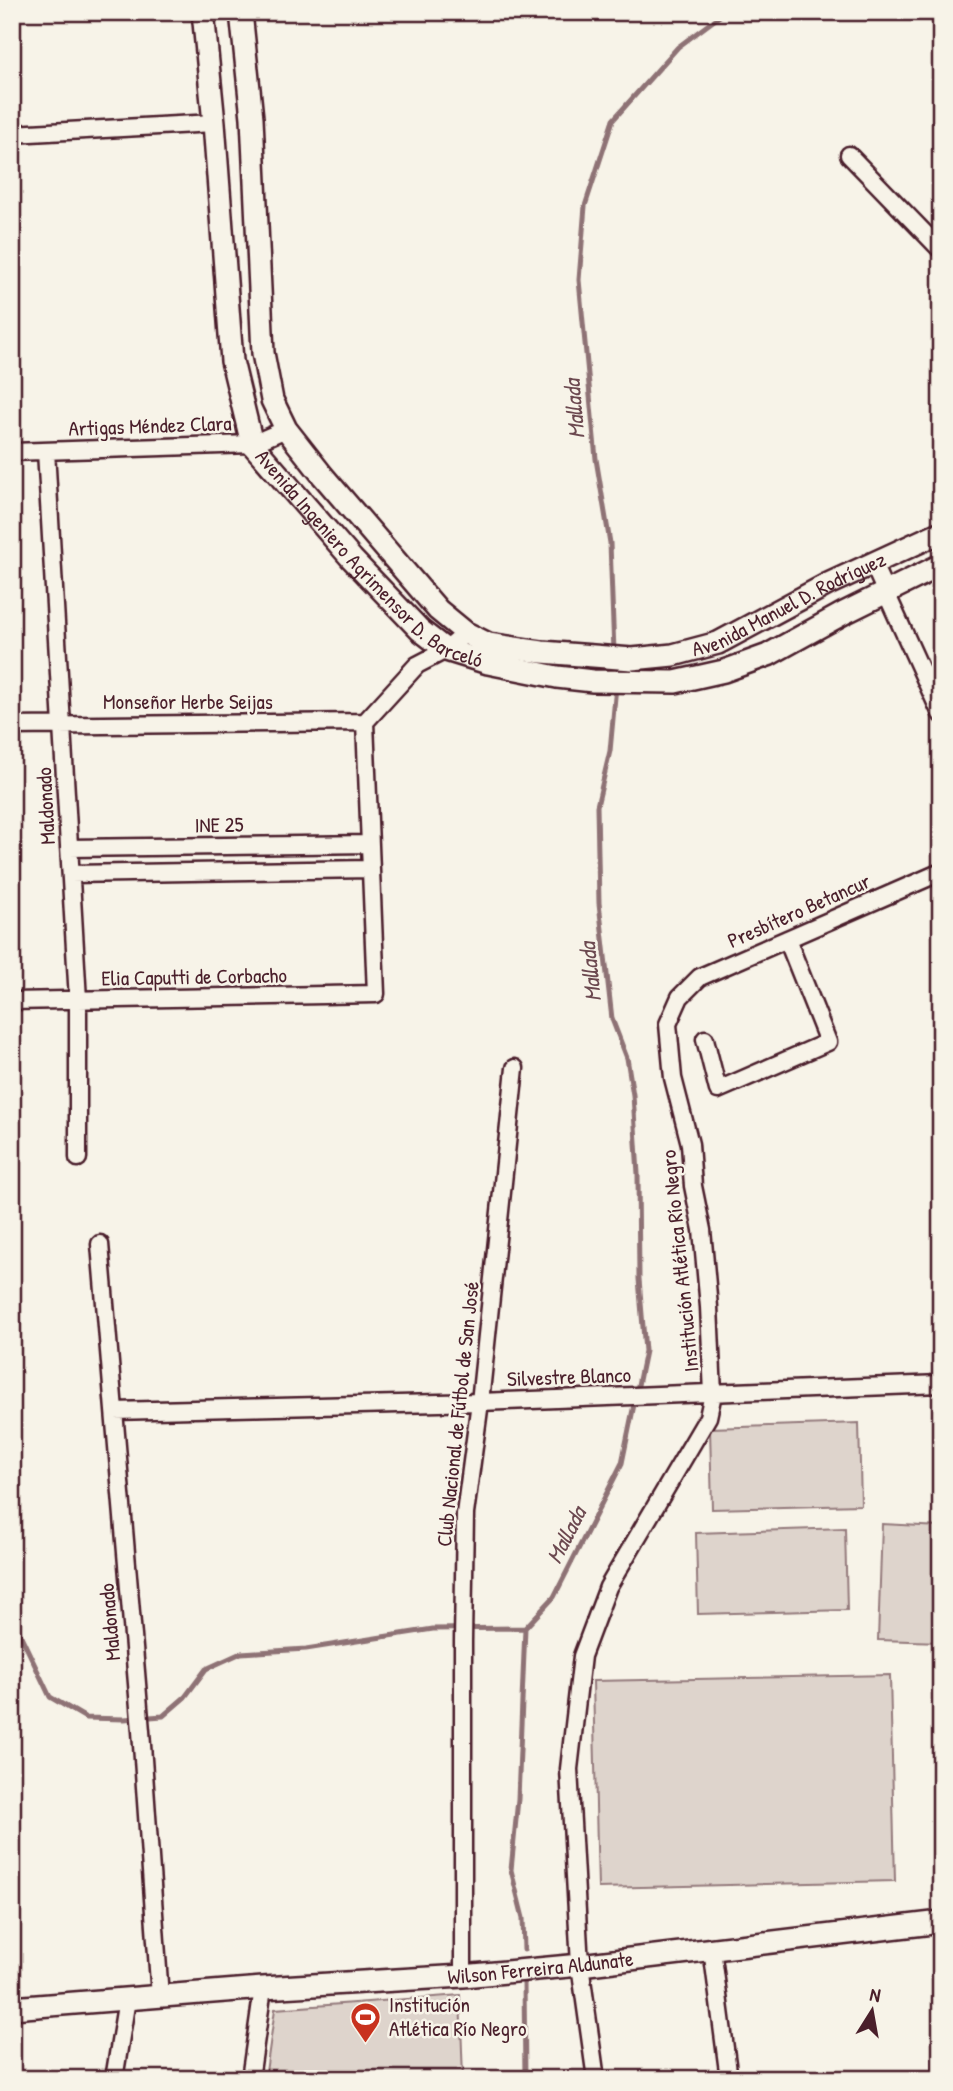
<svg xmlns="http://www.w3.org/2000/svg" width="953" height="2091" font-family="'Patrick Hand',sans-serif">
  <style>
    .green { fill: #ded4cc; stroke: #947a7c; stroke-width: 2 }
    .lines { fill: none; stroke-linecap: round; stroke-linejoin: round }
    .stream { stroke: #8e7275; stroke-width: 5 }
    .minor-casing { stroke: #4a1f2b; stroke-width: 21 }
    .tertiary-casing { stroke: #4a1f2b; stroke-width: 26 }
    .minor { stroke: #f7f3e8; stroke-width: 16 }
    .tertiary { stroke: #f7f3e8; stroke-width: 21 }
    .labels { text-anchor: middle; stroke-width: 5; stroke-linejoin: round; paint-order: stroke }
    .street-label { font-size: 21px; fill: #4a1f2b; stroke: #f7f3e8 }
    .poi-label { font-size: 21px; fill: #4a1f2b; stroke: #f7f3e8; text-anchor: start }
    .water-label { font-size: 23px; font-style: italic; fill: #6c4950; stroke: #f7f3e8 }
  </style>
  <rect width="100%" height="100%" fill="#f7f3e8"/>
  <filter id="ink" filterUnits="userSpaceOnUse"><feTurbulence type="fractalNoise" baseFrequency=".0143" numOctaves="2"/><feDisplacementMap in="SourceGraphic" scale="14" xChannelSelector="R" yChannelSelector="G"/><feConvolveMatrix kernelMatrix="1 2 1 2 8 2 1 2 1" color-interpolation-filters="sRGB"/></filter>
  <g filter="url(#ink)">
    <path class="green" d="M859,1423L861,1505L712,1509L710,1428Z
      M882,1524L941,1527V1642L878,1640Z
      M845,1528L847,1610L698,1614L696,1533Z
      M890,1675L895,1881L598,1888L593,1681Z
      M460,1995L463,2079H265L275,2009Z"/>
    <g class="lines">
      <path class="stream" d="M614,652L610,543L596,459L579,280L585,206L613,120L678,47L725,12
        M12,1617L50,1697L86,1718L124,1719L163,1716L185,1697L206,1669L241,1653L306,1649L433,1629L525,1628
        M524,1950L523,1918L511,1870L518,1799L525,1628L554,1597L622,1463L645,1351L639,1279L638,1174L633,1095L627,1058L612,1019L599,903L597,806L610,751L616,686
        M524,1981L525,2079"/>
      <defs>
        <path id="minor" d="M12,134L214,123
          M849,155L941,250
          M46,451L78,1000V1158
          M12,452L252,444L286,429
          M873,564L941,714
          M12,726L365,722
          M69,848L370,844
          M71,874L371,869
          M12,1001L376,994L365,722L417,665L446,650L466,633
          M705,1039L718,1090L828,1042L787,939
          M100,1244L141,1731L160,1997
          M114,1411L480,1402L941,1384
          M712,1949L729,2079
          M463,1976V1641L465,1514L480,1402L515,1068
          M114,2079L127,1999
          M250,2079L263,1988
          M596,2079L580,1965L569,1769L582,1656L608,1587L708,1417L713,1394L709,1307L702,1230L693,1186L690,1144L673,1078L668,1024L680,997L700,977L941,872"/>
        <g id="tertiary">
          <path id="s1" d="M203,12L214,123L232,361L252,444L352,559L420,630L446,650L488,663L557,677L593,681L675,682L724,671L768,655L844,613L941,565"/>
          <path id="s2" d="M241,12L252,118L263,353L272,400L286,429L323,476L438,610L466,633L488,644L542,652L632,659L673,655L718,643L828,584L941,532"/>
          <path id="s3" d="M12,2008L263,1988L463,1976L580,1965L941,1922"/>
        </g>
      </defs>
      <use href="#minor" class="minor-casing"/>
      <use href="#tertiary" class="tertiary-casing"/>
      <use href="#minor" class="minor"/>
      <use href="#tertiary" class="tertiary"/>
    </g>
  </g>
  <defs>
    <symbol id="stadium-pin" viewBox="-11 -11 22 30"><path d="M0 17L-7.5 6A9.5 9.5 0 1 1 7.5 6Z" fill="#c8321e" stroke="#f7f3e8"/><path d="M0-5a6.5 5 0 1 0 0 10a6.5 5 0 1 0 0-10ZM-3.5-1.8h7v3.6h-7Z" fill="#fff"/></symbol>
  </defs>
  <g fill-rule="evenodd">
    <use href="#stadium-pin" x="348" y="2000" width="35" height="47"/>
  </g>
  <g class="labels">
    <g class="street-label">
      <text transform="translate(150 426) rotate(-2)" y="7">Artigas Méndez Clara</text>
      <text dy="7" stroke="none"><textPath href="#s1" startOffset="602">Avenida Ingeniero Agrimensor D. Barceló</textPath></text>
      <text dy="7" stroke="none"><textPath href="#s2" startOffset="1032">Avenida Manuel D. Rodríguez</textPath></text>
      <text x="188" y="709">Monseñor Herbe Seijas</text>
      <text transform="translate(46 806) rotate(-93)" y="7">Maldonado</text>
      <text transform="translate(219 825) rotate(-1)" y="7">INE 25</text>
      <text transform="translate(799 911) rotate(-24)" y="7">Presbítero Betancur</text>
      <text transform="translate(194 977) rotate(-1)" y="7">Elia Caputti de Corbacho</text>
      <text transform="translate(680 1261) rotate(-96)" y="7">Institución Atlética Río Negro</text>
      <text transform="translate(569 1377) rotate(-2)" y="7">Silvestre Blanco</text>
      <text transform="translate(458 1414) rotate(-84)" y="7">Club Nacional de Fútbol de San José</text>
      <text transform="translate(110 1622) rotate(-95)" y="7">Maldonado</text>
      <text dy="7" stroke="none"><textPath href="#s3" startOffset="530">Wilson Ferreira Aldunate</textPath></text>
    </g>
    <g class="poi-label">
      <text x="389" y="2012">Institución<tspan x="389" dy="24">Atlética Río Negro</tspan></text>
    </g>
    <g class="water-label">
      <text transform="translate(574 409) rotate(-95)" y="8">Mallada</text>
      <text transform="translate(590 972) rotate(-96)" y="8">Mallada</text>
      <text transform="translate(566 1535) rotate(-63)" y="8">Mallada</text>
    </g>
  </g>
  <rect width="953" height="2091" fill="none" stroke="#f7f3e8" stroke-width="42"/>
  <rect x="21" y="21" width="911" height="2049" fill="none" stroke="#4a1f2b" stroke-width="2.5" filter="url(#ink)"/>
  <g transform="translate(872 2011) rotate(11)" stroke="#f7f3e8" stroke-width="5" paint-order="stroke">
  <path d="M0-5L12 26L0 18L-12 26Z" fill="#4a1f2b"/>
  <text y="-10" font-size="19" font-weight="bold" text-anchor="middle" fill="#4a1f2b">N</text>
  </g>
</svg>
